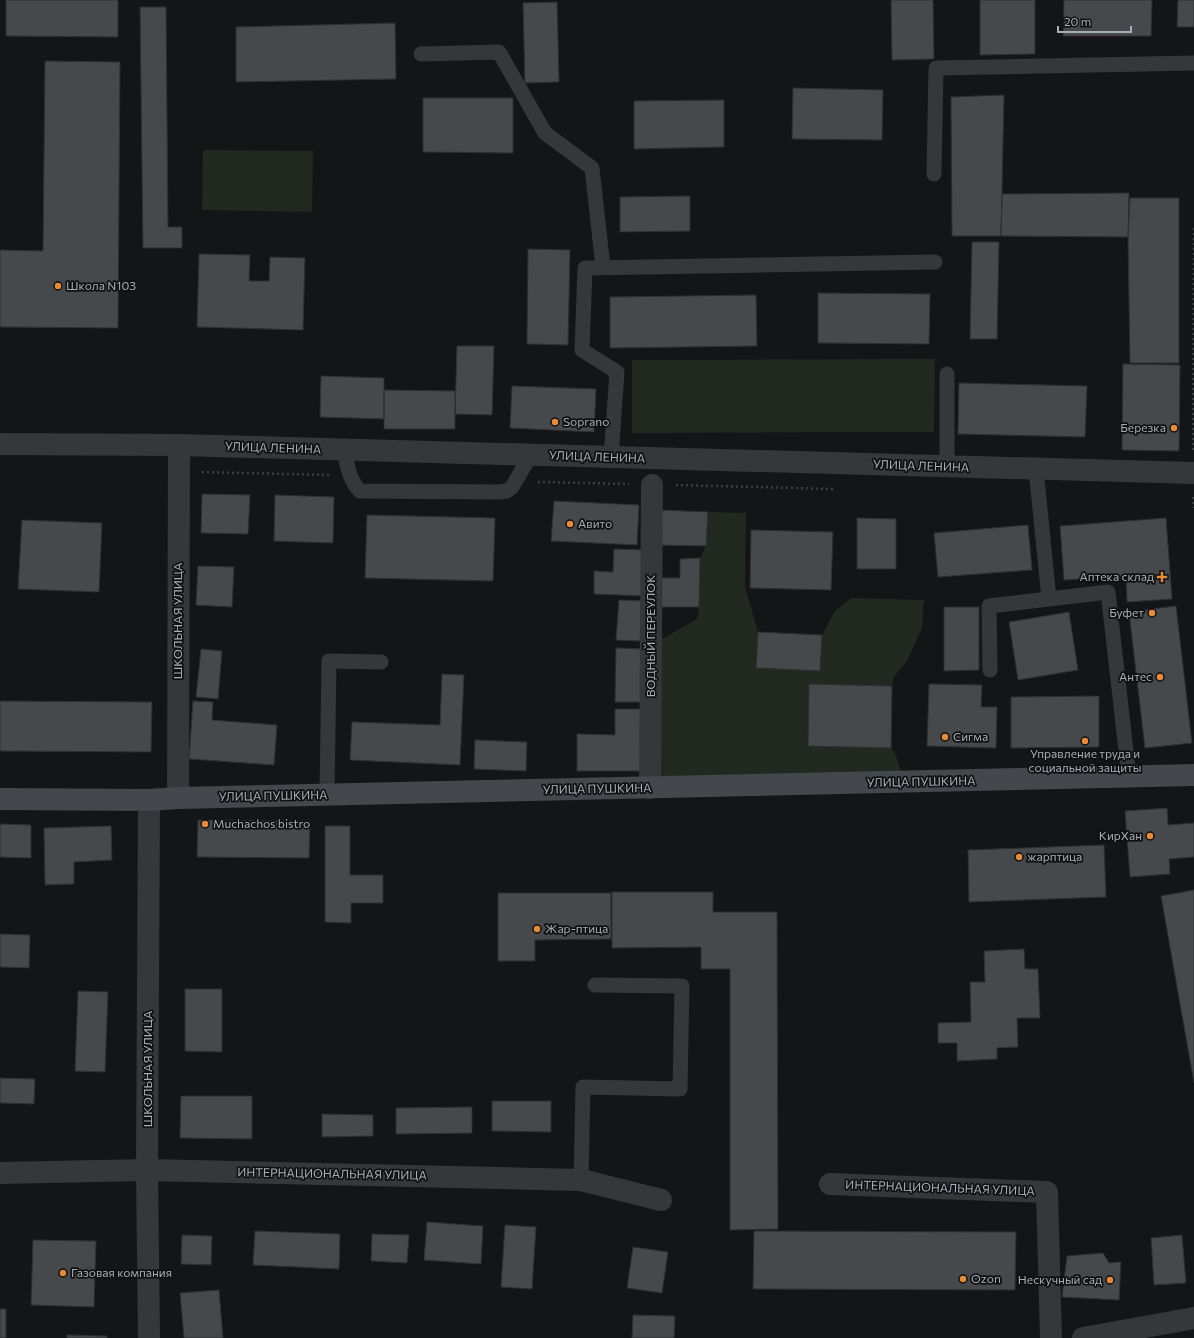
<svg xmlns="http://www.w3.org/2000/svg" width="1194" height="1338" font-family="Commissioner,sans-serif">
  <style>
    .green { fill: #212921 }
    .building { fill: #46484b; stroke: #2f2f32 }
    .lines { fill: none; stroke-linecap: round; stroke-linejoin: round }
    .path { stroke: #3c3f42; stroke-width: 2.5; stroke-dasharray: 2 3; stroke-linecap: butt }
    .lane { stroke: #36373b; stroke-width: 15 }
    .street { stroke: #36373b; stroke-width: 22 }
    .secondary { stroke: #44474b; stroke-width: 22 }
    .poi-dot { fill: #e48c3e; stroke: #0f1011; stroke-width: 1.5 }
    .labels { text-anchor: middle; stroke-width: 3.5; stroke-linejoin: round; paint-order: stroke }
    .poi-label { font-size: 12px; fill: #a7aeb5; stroke: #0f1011; text-anchor: start }
    .street-label { font-size: 12px; fill: #a7aeb5; stroke: #0f1011 }
  </style>
  <rect width="100%" height="100%" fill="#141516"/>
  <path class="green" d="M203,150L313,151L312,212L202,210Z
    M935,359L934,432L632,433V360Z
    M708,512L746,513L745,587L758,632L756,668L820,671L822,635L834,612L851,598L924,600L922,628L907,661L894,677L892,686L809,684L808,746L891,748L895,753L902,774L654,783L656,642L697,619L699,607L700,558L706,546Z"/>
  <path class="building" d="M6,0H118V37L6,36Z
    M891,0H933L934,59L892,60Z
    M980,0H1035V54L980,55Z
    M1064,0H1152L1151,36H1063Z
    M1178,0H1194V27H1177Z
    M557,2L559,82L525,83L523,3Z
    M140,7H166L168,227H182V248H143Z
    M395,23L396,79L236,82V27Z
    M45,61L120,62L118,328L0,327V250L43,251Z
    M793,88L883,90L882,140L792,139Z
    M1004,95L1001,236H952L951,97Z
    M423,98H513V153L423,152Z
    M724,100V147L634,149V101Z
    M1129,193L1128,237L1001,236L1002,194Z
    M690,196V231L620,232V197Z
    M1130,198H1179V363H1130L1128,237Z
    M972,242H999L997,339H970Z
    M528,249L570,250L568,345L527,344Z
    M199,254L250,255L249,281H269L270,257L305,258L303,330L197,327Z
    M818,293L930,294L929,344L818,343Z
    M756,295L757,346L610,348V297Z
    M457,346H494L492,415L455,414Z
    M1123,364L1180,365L1179,451L1122,450Z
    M321,376L384,378V419L320,417Z
    M959,383L1087,386L1085,437L958,434Z
    M512,386L596,389L594,432L510,428Z
    M384,390L455,391V429H384Z
    M202,494L250,495L248,534L201,533Z
    M275,495L334,497L333,543L274,541Z
    M554,501L639,505L637,545L551,541Z
    M660,510L708,512L706,546L659,545Z
    M367,515L495,518L493,581L365,578Z
    M857,518L896,519V569H857Z
    M1166,518L1172,599L1127,602L1126,576L1064,580L1060,526Z
    M22,520L102,523L99,592L18,589Z
    M1028,525L1032,570L938,577L934,533Z
    M751,530L833,532L831,590L750,588Z
    M614,549L647,550L645,596L594,594V571L613,572Z
    M700,558L699,607H656L657,578H680V559Z
    M198,566L234,567L232,607L196,605Z
    M619,600L643,601L640,641L616,640Z
    M1176,606L1192,743L1145,748L1129,612Z
    M944,607H979V670L944,671Z
    M1069,612L1078,670L1018,680L1009,622Z
    M758,632L822,635L820,671L756,668Z
    M616,648L643,649L642,702H615Z
    M201,649L222,651L218,699L196,697Z
    M442,674L464,675L460,765L350,760L352,722L440,725Z
    M809,684L892,686L891,748L808,746Z
    M929,684L982,685L981,707H997L996,748L927,746Z
    M1099,696V747L1011,748V697Z
    M0,701L152,702L151,752L0,751Z
    M193,701L213,702L212,720L277,725L274,765L189,759Z
    M615,709H643V771H577V734L615,735Z
    M475,740L527,742L526,771L474,769Z
    M1167,808L1168,825L1194,823V857L1169,859L1170,874L1130,877L1125,811Z
    M198,820L310,821L309,858L197,857Z
    M0,824L31,825V858L0,857Z
    M111,826L112,860L74,862V884L45,885L44,828Z
    M325,826H350V875H383V903H351V923L325,922Z
    M1104,845L1106,897L969,902L968,850Z
    M1194,890V1083L1161,896Z
    M612,892H713V912H777L778,1229L730,1230V969H701V947L612,948Z
    M498,893H611V939L535,940V961H498Z
    M0,934L30,935L29,968L0,967Z
    M1024,949L1025,969H1038L1040,1018H1017L1018,1047L997,1048V1059L957,1061V1043H938V1023L971,1022L970,982H985L984,951Z
    M185,989H222V1052L185,1051Z
    M78,991L108,992L105,1072L75,1071Z
    M0,1078L35,1079L34,1104L0,1103Z
    M181,1096H252V1139L180,1138Z
    M492,1101H551V1132L492,1131Z
    M472,1107V1133L396,1134V1108Z
    M322,1114L373,1115V1136L322,1137Z
    M427,1222L483,1226L481,1264L424,1260Z
    M505,1225L536,1227L532,1289L501,1287Z
    M255,1231L340,1234L339,1269L253,1265Z
    M754,1231L1016,1232L1015,1290L753,1289Z
    M372,1234L409,1235L407,1263L371,1261Z
    M182,1235L212,1236L211,1265L181,1264Z
    M1182,1235L1186,1283L1154,1285L1151,1238Z
    M33,1240L96,1241L94,1307L31,1305Z
    M633,1247L668,1252L662,1293L627,1288Z
    M1103,1253L1109,1263L1121,1262L1119,1300L1062,1297L1067,1256Z
    M219,1290L223,1338H184L180,1293Z
    M0,1309H6V1338H0Z
    M633,1315L675,1316L674,1338H632Z
    M67,1335L107,1336V1338H67Z"/>
  <g class="lines">
    <path class="path" d="M1193,450L1194,225
      M202,472L329,475
      M538,482L629,484
      M676,485L835,489
      M1193,497L1194,508"/>
    <path class="lane" d="M421,54L499,52L545,133L592,168L603,267
      M934,174L936,68L1194,63
      M344,450C347,464 349,480 360,491L499,492L507,491L512,487L531,455
      M611,457L617,372L582,350L585,268L935,262
      M947,466V374
      M1036,469L1049,599
      M990,670L989,606L1108,592L1129,777
      M327,794L329,661L381,662
      M581,1180L583,1087L680,1089L682,986L595,985"/>
    <path class="street" d="M0,444L179,445L1194,473
      M650,788L652,485
      M178,798L179,445
      M149,800L147,1170L149,1338
      M0,1173L147,1170L581,1180L661,1200
      M830,1184L1047,1192L1051,1338
      M1083,1338L1194,1318"/>
    <path class="secondary" d="M0,799L149,800L178,798L1194,775"/>
  </g>
  <g class="poi-dot">
    <circle cx="58" cy="286" r="4"/>
    <circle cx="555" cy="422" r="4"/>
    <circle cx="1174" cy="428" r="4"/>
    <circle cx="570" cy="524" r="4"/>
    <path d="M1160 571h4v4h4v4h-4v4h-4v-4h-4v-4h4z"/>
    <circle cx="1152" cy="613" r="4"/>
    <circle cx="1160" cy="677" r="4"/>
    <circle cx="945" cy="737" r="4"/>
    <circle cx="1085" cy="741" r="4"/>
    <circle cx="205" cy="824" r="4"/>
    <circle cx="1150" cy="836" r="4"/>
    <circle cx="1019" cy="857" r="4"/>
    <circle cx="537" cy="929" r="4"/>
    <circle cx="63" cy="1273" r="4"/>
    <circle cx="963" cy="1279" r="4"/>
    <circle cx="1110" cy="1280" r="4"/>
  </g>
  <g class="labels">
    <g class="poi-label">
      <text x="66" y="290">Школа N103</text>
      <text x="563" y="426">Soprano</text>
      <text x="1166" y="432" text-anchor="end">Березка</text>
      <text x="578" y="528">Авито</text>
      <text x="1154" y="581" text-anchor="end">Аптека склад</text>
      <text x="1144" y="617" text-anchor="end">Буфет</text>
      <text x="1152" y="681" text-anchor="end">Антес</text>
      <text x="953" y="741">Сигма</text>
      <text x="1085" y="758" text-anchor="middle">Управление труда и<tspan x="1085" dy="14">социальной защиты</tspan></text>
      <text x="213" y="828">Muchachos bistro</text>
      <text x="1142" y="840" text-anchor="end">КирХан</text>
      <text x="1027" y="861">жарптица</text>
      <text x="545" y="933">Жар-птица</text>
      <text x="71" y="1277">Газовая компания</text>
      <text x="971" y="1283">Ozon</text>
      <text x="1102" y="1284" text-anchor="end">Нескучный сад</text>
    </g>
    <g class="street-label">
      <text transform="translate(273 448) rotate(2)" y="4">УЛИЦА ЛЕНИНА</text>
      <text transform="translate(597 457) rotate(2)" y="4">УЛИЦА ЛЕНИНА</text>
      <text transform="translate(921 466) rotate(2)" y="4">УЛИЦА ЛЕНИНА</text>
      <text transform="translate(178 621) rotate(-90)" y="4">ШКОЛЬНАЯ УЛИЦА</text>
      <text transform="translate(651 636) rotate(-90)" y="4">ВОДНЫЙ ПЕРЕУЛОК</text>
      <text transform="translate(921 782) rotate(-1)" y="4">УЛИЦА ПУШКИНА</text>
      <text transform="translate(597 789) rotate(-1)" y="4">УЛИЦА ПУШКИНА</text>
      <text transform="translate(273 796) rotate(-1)" y="4">УЛИЦА ПУШКИНА</text>
      <text transform="translate(148 1069) rotate(-90)" y="4">ШКОЛЬНАЯ УЛИЦА</text>
      <text transform="translate(332 1174) rotate(1)" y="4">ИНТЕРНАЦИОНАЛЬНАЯ УЛИЦА</text>
      <text transform="translate(940 1188) rotate(2)" y="4">ИНТЕРНАЦИОНАЛЬНАЯ УЛИЦА</text>
    </g>
  </g>
  <path d="M1058 26v6h73v-6" fill="none" stroke="#a7aeb5" stroke-width="2"/>
  <text x="1064" y="26" font-size="12" fill="#a7aeb5" stroke="#0f1011" stroke-width="3" paint-order="stroke">20 m</text>
</svg>
